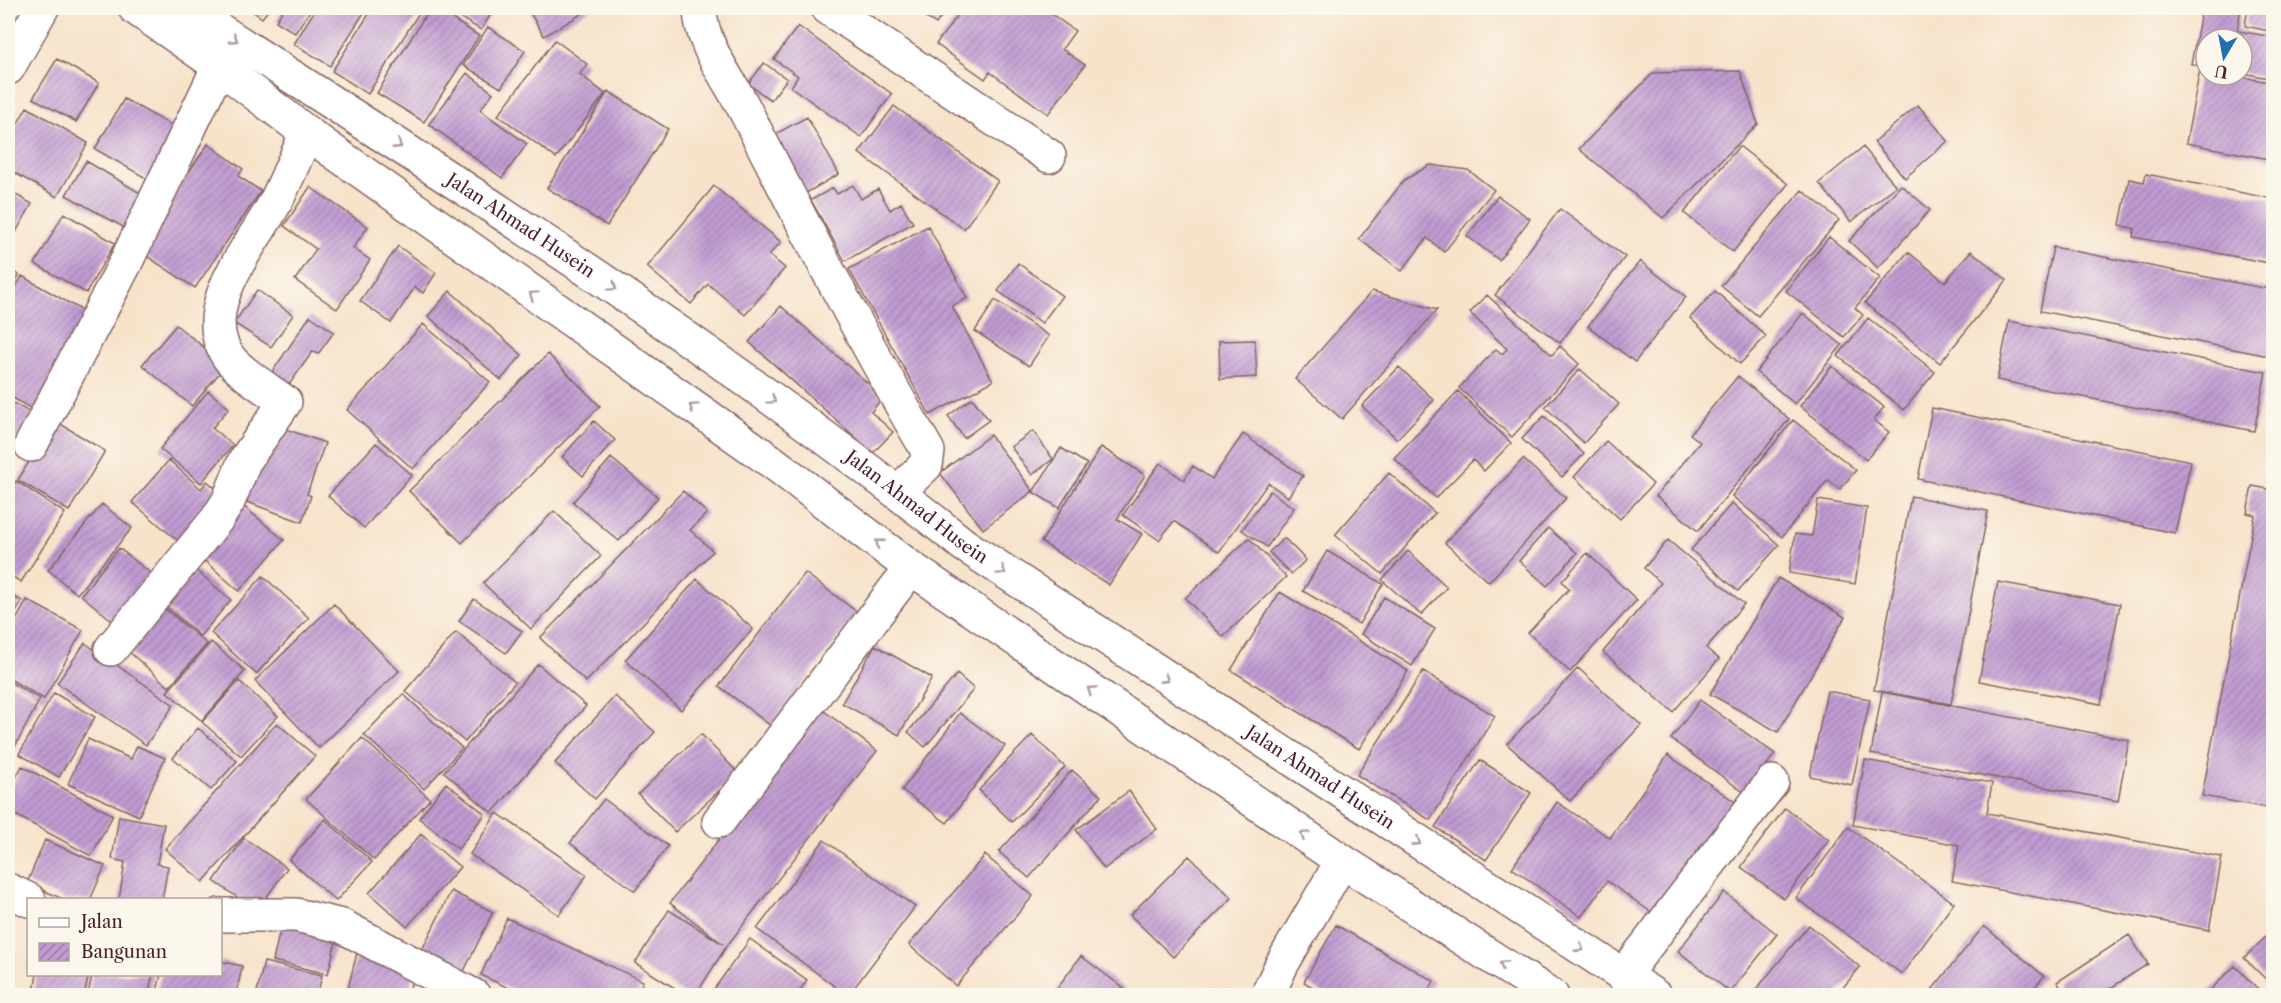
<svg xmlns="http://www.w3.org/2000/svg" width="2281" height="1003" font-family="'Libre Caslon Text',serif">
  <style>
    .building { fill: url(#building-hatch) }
    .lines { fill: none; stroke-linecap: round; stroke-linejoin: round }
    .minor-casing { stroke: #866463; stroke-width: 36 }
    .secondary-casing { stroke: #866463; stroke-width: 36 }
    .minor { stroke: #fff; stroke-width: 33 }
    .secondary { stroke: #fff; stroke-width: 33 }
    .oneway { stroke: #ae9aa0 }
    .labels { text-anchor: middle; stroke-width: 5; stroke-linejoin: round; paint-order: stroke }
    .street-label { font-size: 18px; fill: #4a1f2b; stroke: #fbf7ec }
  </style>
  <defs>
    <pattern id="building-hatch" width="6" height="6" patternUnits="userSpaceOnUse" patternTransform="scale(1.5)"><rect width="6" height="6" fill="#c09bd2"/><path d="M-1 1l2-2M0 6l6-6M5 7l2-2" fill="none" stroke="#9e7eab"/></pattern>
  </defs>
  <rect width="100%" height="100%" fill="#fbf7ec"/>
  <filter id="ink" filterUnits="userSpaceOnUse"><feTurbulence type="fractalNoise" baseFrequency=".0167" numOctaves="2"/><feDisplacementMap in="SourceGraphic" scale="12" xChannelSelector="R" yChannelSelector="G"/><feConvolveMatrix kernelMatrix="1 2 1 2 8 2 1 2 1" color-interpolation-filters="sRGB"/></filter>
  <filter id="wash" filterUnits="userSpaceOnUse"><feTurbulence type="fractalNoise" baseFrequency=".008" numOctaves="4" result="noise"/><feDisplacementMap in="SourceGraphic" scale="24" xChannelSelector="R" yChannelSelector="G"/><feGaussianBlur stdDeviation="1.35" result="paint"/><feColorMatrix in="noise" values="0 0 0 0 0 0 0 0 0 0 0 0 0 0 0 0 0 1.4 0 .05"/><feComposite in="paint" operator="in"/></filter>
  <g filter="url(#wash)">
    <rect width="100%" height="100%" fill="#f6e3ca"/>
    <g id="blocks">
      <path class="building" d="M248,8H270L262,18Z
        M284,8H312L295,33L276,21Z
        M316,8H367L330,66L294,44Z
        M373,8H422L368,94L332,71Z
        M430,8H435L479,36L424,122L377,93Z
        M444,8H495L481,30Z
        M527,8H592L544,36Z
        M910,8H947L936,24Z
        M963,8H1043L1075,31L1062,49L1085,65L1048,114L990,72L985,79L936,44Z
        M2202,8H2241L2237,31L2274,37V79L2242,73V39H2206V67L2191,64Z
        M2248,8H2274V32L2245,26Z
        M798,26L892,94L861,137L791,87L798,76L774,59Z
        M488,27L525,51L501,88L463,65Z
        M555,40L587,64L580,74L605,94L556,158L498,115Z
        M57,59L99,83L76,122L33,98Z
        M764,63L787,79L771,100L748,84Z
        M2200,69L2206,70V75H2231L2274,83V160L2186,143Z
        M1740,71L1758,124L1663,218L1579,149L1653,73Z
        M467,73L493,93L480,110L527,144L502,178L429,124Z
        M608,91L668,129L607,226L547,188Z
        M124,99L180,130L151,181L95,149Z
        M1918,105L1948,141L1905,178L1874,142Z
        M894,106L998,181L964,229L859,153Z
        M27,107L88,143L57,197L8,169V141Z
        M807,117L839,174L801,196L768,138Z
        M208,144L243,169L238,176L261,191L195,288L136,249Z
        M1739,146L1788,184L1733,252L1684,213Z
        M1863,147L1896,186L1851,222L1819,183Z
        M86,161L142,194L123,227L66,195Z
        M1430,165L1468,170L1494,190L1444,252L1427,238L1402,271L1359,239L1404,180Z
        M2146,174L2274,199V264L2133,237L2135,229L2120,225L2129,179L2144,182Z
        M853,185L861,199L878,189L890,210L901,203L913,223L845,261L811,200L833,188L837,194Z
        M1901,185L1930,210L1878,268L1849,241Z
        M714,186L781,242L769,255L785,268L745,315L708,284L691,304L647,267Z
        M310,187L368,227L353,248L370,260L337,309L295,280L316,249L284,226Z
        M8,190L32,204L8,246Z
        M1802,190L1839,220L1758,316L1721,286Z
        M1498,196L1530,219L1499,260L1467,236Z
        M1560,209L1625,257L1560,343L1495,295Z
        M64,213L115,243L86,293L35,264Z
        M928,226L967,298L952,306L993,381L930,415L849,269Z
        M1829,237L1880,278L1855,308L1863,315L1844,337L1786,291Z
        M398,246L436,273L423,293L415,287L391,323L360,301Z
        M2053,247L2274,290V357L2040,311Z
        M1971,251L2007,280L1940,363L1865,303L1908,252L1945,282Z
        M1640,261L1686,297L1635,362L1588,326Z
        M1018,263L1062,296L1042,323L998,291Z
        M8,268L19,275L8,295Z
        M22,276L90,315L35,411L8,395V302Z
        M257,290L293,315L271,347L234,323Z
        M450,291L522,355L501,380L428,316Z
        M1372,291L1437,310L1342,419L1295,379Z
        M1715,291L1766,336L1740,364L1690,318Z
        M1487,295L1552,355L1560,346L1579,364L1512,437L1459,388L1496,349L1502,354L1507,349L1470,313Z
        M995,300L1049,336L1029,366L975,331Z
        M781,306L883,397L871,412L893,432L873,453L749,342Z
        M1803,313L1842,345L1795,404L1756,372Z
        M310,316L334,332L318,354L313,351L281,396L264,384Z
        M1868,318L1935,372L1904,410L1838,356Z
        M2009,321L2266,372L2254,431L1997,380Z
        M423,324L490,382L413,469L347,410Z
        M176,325L226,365L192,406L142,365Z
        M1255,340L1257,377L1220,379L1219,341Z
        M548,354L600,406L462,543L409,491Z
        M1832,366L1884,407L1874,420L1889,432L1866,460L1800,406Z
        M1399,367L1434,400L1397,439L1362,406Z
        M1580,369L1619,404L1584,443L1545,407Z
        M1738,376L1789,419L1698,531L1656,496L1700,442L1690,434Z
        M208,391L229,408L212,428L233,445L201,483L160,449Z
        M1458,391L1511,443L1484,471L1473,460L1436,498L1394,458Z
        M972,398L989,420L964,438L948,416Z
        M8,400L33,414L8,459Z
        M1932,408L2191,461L2175,533L1918,479Z
        M1544,416L1584,454L1562,477L1522,439Z
        M54,420L105,451L69,511L18,480Z
        M1793,420L1856,470L1840,489L1828,480L1782,537L1732,496Z
        M594,421L615,440L583,476L562,457Z
        M272,424L325,443L307,494L311,496L302,522L244,501Z
        M1033,431L1053,459L1032,475L1011,447Z
        M1243,434L1303,476L1288,497L1268,483L1219,552L1174,521L1159,540L1123,515L1160,463L1184,480L1193,466L1212,479Z
        M990,435L1033,491L983,529L940,473Z
        M1606,441L1653,484L1620,519L1574,477Z
        M376,443L412,475L364,528L328,496Z
        M1101,447L1145,475L1117,519L1142,534L1109,585L1041,542Z
        M1061,448L1087,464L1059,508L1033,492Z
        M611,458L658,497L619,541L573,502Z
        M1523,459L1566,498L1489,582L1445,543Z
        M169,460L201,489L207,481L225,496L183,545L132,502Z
        M1389,473L1435,513L1382,574L1335,535Z
        M16,481L65,513L21,582L8,574V494Z
        M2252,486L2274,490V809L2202,796L2255,515L2247,513Z
        M683,491L707,513L690,530L713,551L586,682L540,638Z
        M1270,491L1294,508L1267,547L1242,530Z
        M1911,496L1988,511L1951,704L1874,690Z
        M1818,500L1867,508L1855,584L1789,573L1795,534L1812,536Z
        M1732,503L1779,545L1738,591L1691,550Z
        M102,504L132,528L77,594L48,570Z
        M241,504L284,540L239,591L197,554Z
        M554,511L601,556L531,629L483,583Z
        M1548,528L1577,553L1547,586L1519,561Z
        M1249,538L1286,577L1223,637L1185,598Z
        M1284,538L1306,560L1291,574L1269,552Z
        M1668,540L1744,604L1706,648L1719,659L1673,712L1603,652L1661,583L1644,568Z
        M119,548L153,575L114,622L81,595Z
        M1327,551L1383,584L1359,624L1303,591Z
        M1408,551L1447,587L1421,615L1382,580Z
        M1587,553L1637,600L1570,672L1528,633L1569,589L1562,581Z
        M196,570L231,600L200,636L165,606Z
        M805,573L857,612L771,726L719,686Z
        M263,576L309,618L256,674L211,633Z
        M1778,578L1845,617L1778,732L1710,694Z
        M697,579L753,629L681,710L625,660Z
        M1998,582L2120,604L2101,704L1979,681Z
        M1280,592L1408,671L1359,749L1231,670Z
        M8,594L22,601L8,626Z
        M1384,597L1435,629L1412,666L1361,634Z
        M474,599L522,631L506,653L459,621Z
        M27,600L83,630L44,699L8,678V635Z
        M334,604L399,671L319,748L255,681Z
        M164,608L207,644L169,687L127,650Z
        M456,632L515,682L465,742L405,691Z
        M211,642L245,671L202,721L167,692Z
        M85,643L174,705L146,745L57,683Z
        M875,645L932,678L899,735L842,703Z
        M538,664L586,706L492,813L444,772Z
        M1578,668L1641,725L1570,801L1507,744Z
        M1423,671L1495,716L1430,820L1357,775Z
        M957,674L974,689L925,747L908,732Z
        M8,681L40,699L8,760Z
        M239,681L278,716L241,756L202,722Z
        M1827,691L1870,699L1852,785L1810,776Z
        M1882,692L2129,740L2118,801L1871,754Z
        M54,693L95,717L59,777L19,754Z
        M403,694L462,748L424,789L364,735Z
        M615,696L655,732L595,799L555,763Z
        M1700,700L1775,754L1745,793L1671,739Z
        M820,708L877,751L726,947L695,996H687L635,963L669,910L723,944L670,903Z
        M960,713L1005,746L947,823L902,790Z
        M277,723L315,756L203,882L165,849Z
        M198,728L237,761L211,790L173,758Z
        M701,734L738,773L675,832L638,794Z
        M1032,735L1065,767L1012,822L979,790Z
        M362,738L430,799L374,860L306,799Z
        M88,739L131,759L137,746L165,758L139,816L68,784Z
        M1668,755L1738,804L1658,917L1607,881L1581,917L1512,868L1557,802L1610,838Z
        M1480,760L1531,793L1486,860L1435,827Z
        M1865,760L1992,783L1987,813L2222,857L2209,930L1952,881L1959,845L1853,825Z
        M22,766L113,815L91,856L8,811V792Z
        M1072,770L1101,796L1029,878L999,852Z
        M446,783L485,814L458,849L419,818Z
        M1129,791L1157,829L1104,869L1076,830Z
        M604,799L668,846L635,891L570,843Z
        M1785,808L1829,840L1784,899L1741,867Z
        M497,813L587,875L559,915L470,854Z
        M119,816L164,824L157,864L168,866L162,900H119L125,862L112,859Z
        M325,819L372,862L336,901L289,860Z
        M1848,827L1954,903L1902,974L1796,898Z
        M421,834L460,867L407,927L369,893Z
        M244,838L287,868L257,911L214,881Z
        M45,840L105,866L90,900H65L27,883Z
        M824,840L915,907L848,996L757,929Z
        M985,855L1033,896L956,986L909,945Z
        M1189,856L1232,898L1173,957L1130,915Z
        M451,891L493,912L463,973L421,952Z
        M1724,892L1777,934L1730,992L1678,951Z
        M8,910L14,912L8,933Z
        M507,918L643,981L636,996H525L481,975Z
        M282,921L338,933L328,974L273,961Z
        M1336,925L1434,981L1426,996H1328L1304,982Z
        M1809,925L1860,967L1836,996H1751Z
        M1984,926L2044,976L2028,996H1927Z
        M2274,929V987L2244,958Z
        M2129,935L2148,964L2098,996H2066L2057,982Z
        M750,939L807,980L796,996H723L714,989Z
        M357,953L415,967L408,996H346Z
        M1081,956L1134,996H1051Z
        M220,961L242,966L236,996H156L161,974H220Z
        M264,962L322,975L317,996H256Z
        M2235,966L2265,996H2204Z
        M37,974H89L84,996H33Z
        M92,974H153L148,996H88Z"/>
    </g>
  </g>
  <g filter="url(#ink)">
    <use href="#blocks" fill-opacity="0" stroke="#866463" stroke-width="1.5"/>
    <g class="lines">
      <defs>
        <path id="minor" d="M700,8C700,45 731,81 747,114C805,228 863,340 928,451L926,465L898,492
          M828,8L1049,156
          M8,68L42,8
          M31,445L125,264L219,66
          M111,649L217,519L228,502L244,462L285,402C269,390 242,374 230,359C192,309 254,244 276,201C287,179 296,156 307,133
          M719,821L911,568
          M8,890L29,900
          M220,915H296L342,926L474,996
          M1623,976L1772,782
          M1267,996L1282,964L1342,861"/>
        <g id="secondary">
          <path d="M135,8L219,66L307,133L775,464L911,568L1342,861L1552,996"/>
          <path id="s1" d="M185,8C450,178 718,347 964,545L1655,996"/>
        </g>
      </defs>
      <use href="#minor" class="minor-casing"/>
      <use href="#secondary" class="secondary-casing"/>
      <use href="#minor" class="minor"/>
      <use href="#secondary" class="secondary"/>
    </g>
    <defs><path id="oneway-chevron" d="M-2-3.5L2.5 0L-2 3.5" fill="none" stroke-width="1.6" stroke-linecap="round" stroke-linejoin="round" transform="scale(1.5)"/></defs>
    <g class="oneway">
      <use href="#oneway-chevron" transform="translate(234 39) rotate(33)"/>
      <use href="#oneway-chevron" transform="translate(398 145) rotate(33)"/>
      <use href="#oneway-chevron" transform="translate(613 287) rotate(35)"/>
      <use href="#oneway-chevron" transform="translate(533 295) rotate(-145)"/>
      <use href="#oneway-chevron" transform="translate(772 400) rotate(35)"/>
      <use href="#oneway-chevron" transform="translate(693 407) rotate(-145)"/>
      <use href="#oneway-chevron" transform="translate(879 543) rotate(-141)"/>
      <use href="#oneway-chevron" transform="translate(1002 571) rotate(34)"/>
      <use href="#oneway-chevron" transform="translate(1165 679) rotate(33)"/>
      <use href="#oneway-chevron" transform="translate(1091 690) rotate(-146)"/>
      <use href="#oneway-chevron" transform="translate(1304 835) rotate(-146)"/>
      <use href="#oneway-chevron" transform="translate(1417 842) rotate(33)"/>
      <use href="#oneway-chevron" transform="translate(1580 948) rotate(33)"/>
      <use href="#oneway-chevron" transform="translate(1503 964) rotate(-147)"/>
    </g>
  </g>
  <g class="labels">
    <g class="street-label">
      <text dy="6" stroke="none"><textPath href="#s1" startOffset="400">Jalan Ahmad Husein</textPath></text>
      <text dy="6" stroke="none"><textPath href="#s1" startOffset="886">Jalan Ahmad Husein</textPath></text>
      <text dy="6" stroke="none"><textPath href="#s1" startOffset="1372">Jalan Ahmad Husein</textPath></text>
    </g>
  </g>
  <rect width="2281" height="1003" fill="none" stroke="#fbf7ec" stroke-width="30"/>
  <rect x="27" y="898" width="195" height="78" fill="#fbf7ec" stroke="#b4a19f" stroke-width="1.5"/>
  <rect x="39" y="918" width="30" height="9" fill="#ffffff" stroke="#b4a19f" stroke-width="1.5"/>
  <text x="81" y="928" font-size="18" fill="#4a1f2b">Jalan</text>
  <rect x="39" y="943" width="30" height="18" fill="url(#building-hatch)" stroke="#b4a19f" stroke-width="1.5"/>
  <text x="81" y="958" font-size="18" fill="#4a1f2b">Bangunan</text>
  <g transform="translate(2224 57) rotate(190)"><circle r="28" fill="#fbf7ec" stroke="#b4a19f" stroke-width="1.5"/>
  <path d="M0-4.5L10 22L0 15L-10 22Z" fill="#1f6fb2"/>
  <text y="-9" font-size="16" font-weight="bold" text-anchor="middle" fill="#4a1f2b">U</text>
  </g>
</svg>
